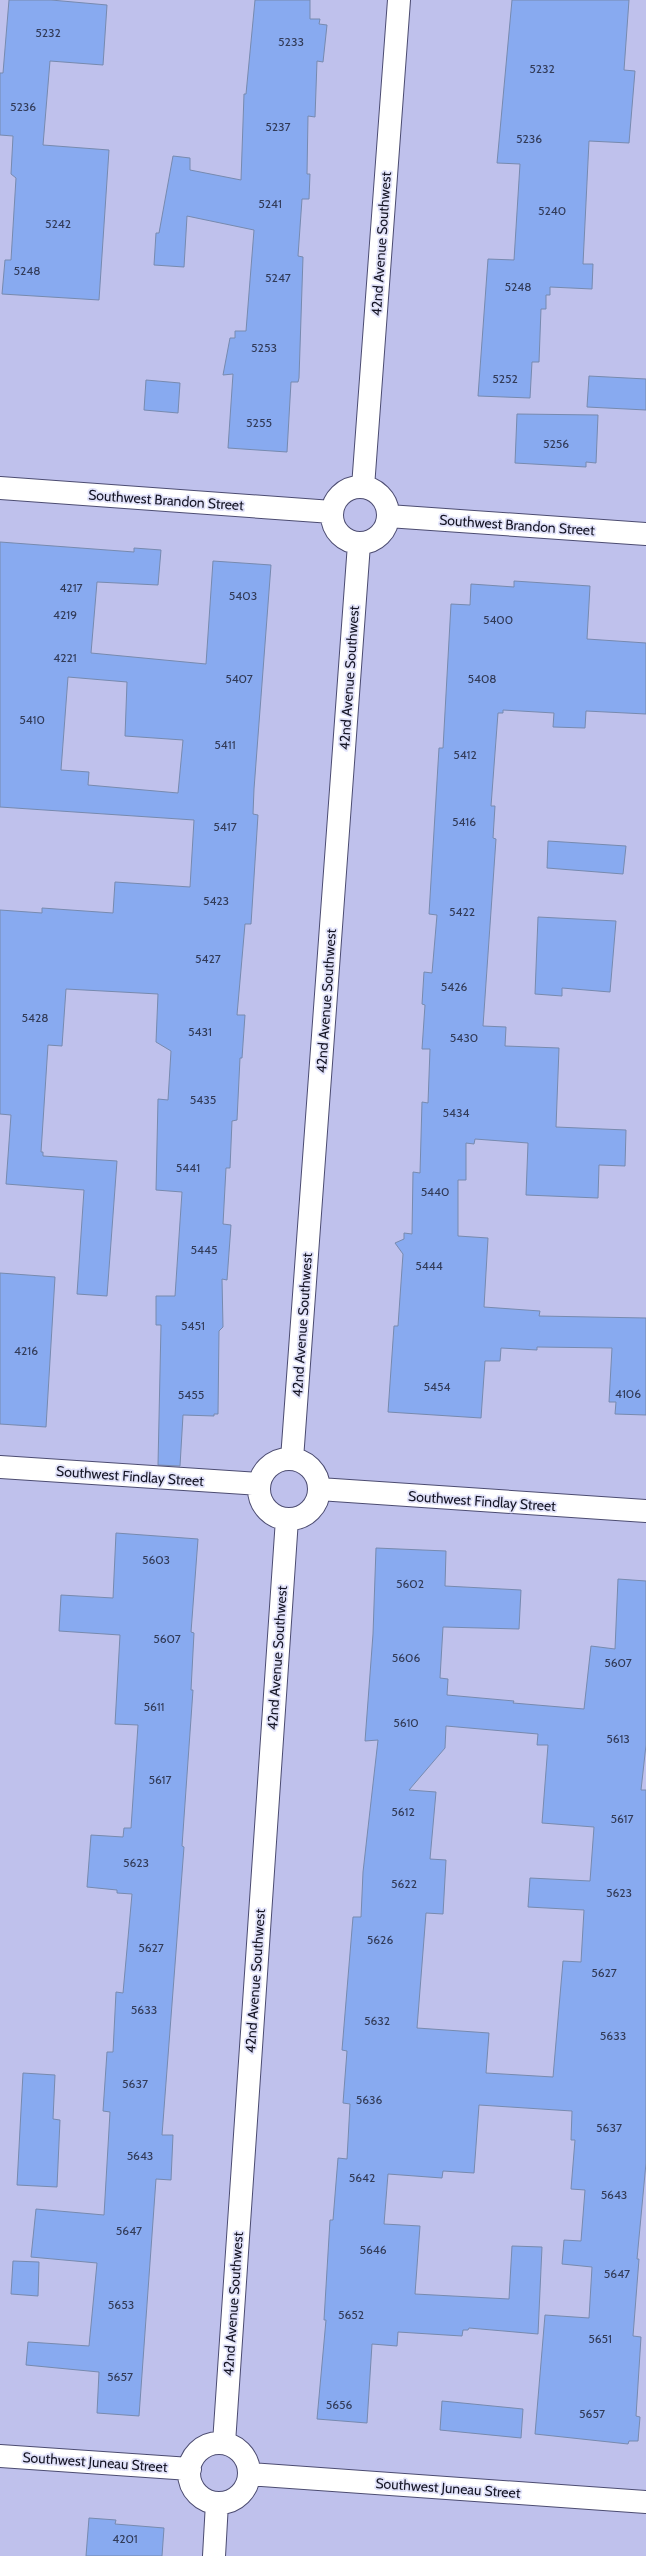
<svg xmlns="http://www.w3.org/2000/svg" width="646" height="2556" font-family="Cabin,sans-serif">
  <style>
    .building { fill: #88aaf0; stroke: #778aaf; fill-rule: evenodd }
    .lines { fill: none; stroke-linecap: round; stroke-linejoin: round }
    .minor-casing { stroke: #4c4c71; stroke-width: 24 }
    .minor { stroke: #fff; stroke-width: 22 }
    .labels { text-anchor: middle; stroke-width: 3.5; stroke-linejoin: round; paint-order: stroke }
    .number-label { font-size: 12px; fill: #323b58 }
    .street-label { font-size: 14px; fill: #161626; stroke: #e2e3fa }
  </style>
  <rect width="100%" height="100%" fill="#bfc1ec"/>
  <path class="building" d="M9,0H51L107,5L103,65L50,61L43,145L109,150L99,300L2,294L5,260H11L16,178L11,174L13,136L0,135V73H3Z
    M255,0H310V19H320L319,24L327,25L323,62L317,61L315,117L308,116L307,174H310L309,199H302L298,256L303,257L299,378L298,382H291L287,452L228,448L233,374L223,375L230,338H235V331H246L254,230L187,216L184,267L154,265L156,233H159L173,156L190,158V170L241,180L244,94H246Z
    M512,0H629L624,70L635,71L629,143L589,141L583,264H593L592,289L550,287V295H546V309H541L539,362H532L530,398L478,396L488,259L514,260L520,164L497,163Z
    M589,376L646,379V410L587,407Z
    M146,380L180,383L178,413L144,410Z
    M517,414L598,415L596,463L586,462V467L515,463Z
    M0,542L134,552V548L161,550L158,585L97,582L91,653L206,664L213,561L271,565L254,789L253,814L258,815L251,924H245L237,1015H245L242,1058H240L237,1120L232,1121L230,1168H226L223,1224L231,1225L227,1280L222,1279L223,1327L219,1331L218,1414H214V1416L183,1415L180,1466L158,1465L161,1325H156V1296H175L182,1192L156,1190L158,1099L168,1100L171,1051L156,1042L158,994L66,989L62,1046L48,1045L41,1152H43V1156L117,1161L107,1296L77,1294L84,1190L6,1184L11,1115L0,1114V910L42,913V908L113,913L115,882L190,887L194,820L0,807ZM68,677L127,682L125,736L183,740L178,793L88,785L89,772L61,770Z
    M514,581L590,586L587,639L646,643V714L586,711L585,728L553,727L554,713L503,710V713H498L491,806H495L493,838L496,839L483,1026L506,1027L505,1046L559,1048L556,1127L626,1130L625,1166L599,1165L598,1198L526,1195L528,1143L475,1139L474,1144L466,1143V1180H458V1236L488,1238L484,1307L540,1311L539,1316L646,1318V1415L615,1414L616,1402H609L612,1348L537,1347V1350L501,1348L500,1361H485L481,1418L388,1412L394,1326H398L403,1254L395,1243L404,1239V1233L412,1234L413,1172L420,1173L422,1102L428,1103L430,1049H422L425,1005L422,1004L424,972L432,973L437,915L429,914L439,748H443L451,604L470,605L471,584L514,587Z
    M548,841L626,846L623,874L547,868Z
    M538,917L616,921L610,992L562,988V996L535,994Z
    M0,1273L55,1277L46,1427L0,1424Z
    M116,1533L198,1539L191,1632L194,1633L191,1690H193L182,1846L184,1847L162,2135H173L171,2180L156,2179L139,2416L97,2413L99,2372L26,2365L28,2342L89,2346L97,2263L31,2257L36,2209L104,2215L110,2112L103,2111L107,2052H113L116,1992L123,1993L132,1894L117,1893V1890L87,1887L91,1835L123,1837L124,1828H131L138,1725L115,1724L120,1635L59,1631L61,1595L113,1598Z
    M376,1548L446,1551L445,1586L521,1590L519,1629L443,1627L440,1678L448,1679L447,1695L514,1701L513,1703L584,1709L591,1646L615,1649L618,1579L646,1581V1745L641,1790H646V2163L637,2259H639L633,2336L641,2337L636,2416L640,2417L638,2441H629L628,2444L535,2434L545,2315L589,2318L592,2267L562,2264L564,2240L581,2241L585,2190L571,2189L575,2140H571L572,2111L479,2105L474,2173L443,2171L442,2178L388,2174L384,2224L420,2226L415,2294L509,2299L512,2246L542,2247L538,2334L469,2328L468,2330H463L462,2336L398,2332L397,2346L372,2344L367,2423L317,2419L326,2320H324L330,2220H333L338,2158L347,2159L350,2104L343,2103L347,2051L342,2050L353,1917H361L363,1872L378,1740L365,1741L373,1634ZM446,1726L538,1734L537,1745H548L542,1823L594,1827L590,1881L530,1878L528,1907L584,1910L581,1962L563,1961L553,2077L486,2073L489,2033L417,2028L426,1913L443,1914L446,1860L430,1859L436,1792L409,1790L445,1748Z
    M23,2073L55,2075L53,2119L60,2120L57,2187L17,2185Z
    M13,2261L39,2262L38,2296L11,2294Z
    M442,2401L523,2409L521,2438L440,2430Z
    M89,2518L116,2520L115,2524L164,2528L162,2556H86Z"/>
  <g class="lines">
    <defs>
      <path id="minor" d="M332 515a28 28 0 1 1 56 0a28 28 0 1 1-56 0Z
        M363,487L399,0
        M0,488L332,512
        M388,516L646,534
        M292,1459L359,544
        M259 1489a30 30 0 1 1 60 0a30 30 0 1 1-60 0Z
        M0,1467L259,1484
        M319,1489L646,1511
        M189 2473a30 30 0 1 1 60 0a30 30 0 1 1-60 0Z
        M224,2443L287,1519
        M0,2456L190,2469
        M249,2474L646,2502
        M214,2556L217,2503"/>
    </defs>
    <use href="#minor" class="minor-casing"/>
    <use href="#minor" class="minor"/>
  </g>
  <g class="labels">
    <g class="number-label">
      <text x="48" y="37">5232</text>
      <text x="291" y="46">5233</text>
      <text x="542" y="73">5232</text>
      <text x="23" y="111">5236</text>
      <text x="278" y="131">5237</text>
      <text x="529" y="143">5236</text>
      <text x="270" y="208">5241</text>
      <text x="552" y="215">5240</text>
      <text x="58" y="228">5242</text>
      <text x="27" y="275">5248</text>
      <text x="278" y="282">5247</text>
      <text x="518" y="291">5248</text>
      <text x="264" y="352">5253</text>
      <text x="505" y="383">5252</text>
      <text x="259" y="427">5255</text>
      <text x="556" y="448">5256</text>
      <text x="71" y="592">4217</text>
      <text x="243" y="600">5403</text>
      <text x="65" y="619">4219</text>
      <text x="498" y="624">5400</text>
      <text x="65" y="662">4221</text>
      <text x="239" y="683">5407</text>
      <text x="482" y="683">5408</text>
      <text x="32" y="724">5410</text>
      <text x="225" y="749">5411</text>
      <text x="465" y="759">5412</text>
      <text x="464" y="826">5416</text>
      <text x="225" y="831">5417</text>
      <text x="216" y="905">5423</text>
      <text x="462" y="916">5422</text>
      <text x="208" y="963">5427</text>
      <text x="454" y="991">5426</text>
      <text x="35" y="1022">5428</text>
      <text x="200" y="1036">5431</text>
      <text x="464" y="1042">5430</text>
      <text x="203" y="1104">5435</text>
      <text x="456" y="1117">5434</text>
      <text x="188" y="1172">5441</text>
      <text x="435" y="1196">5440</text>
      <text x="204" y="1254">5445</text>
      <text x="429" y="1270">5444</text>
      <text x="193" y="1330">5451</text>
      <text x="26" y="1355">4216</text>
      <text x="437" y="1391">5454</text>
      <text x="628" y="1398">4106</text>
      <text x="191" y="1399">5455</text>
      <text x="156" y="1564">5603</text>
      <text x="410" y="1588">5602</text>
      <text x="167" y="1643">5607</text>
      <text x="406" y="1662">5606</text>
      <text x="618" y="1667">5607</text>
      <text x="154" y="1711">5611</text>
      <text x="406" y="1727">5610</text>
      <text x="618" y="1743">5613</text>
      <text x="160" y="1784">5617</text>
      <text x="403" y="1816">5612</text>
      <text x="622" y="1823">5617</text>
      <text x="136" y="1867">5623</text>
      <text x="404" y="1888">5622</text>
      <text x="619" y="1897">5623</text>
      <text x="380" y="1944">5626</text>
      <text x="151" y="1952">5627</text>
      <text x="604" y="1977">5627</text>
      <text x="144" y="2014">5633</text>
      <text x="377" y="2025">5632</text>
      <text x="613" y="2040">5633</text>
      <text x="135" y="2088">5637</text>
      <text x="369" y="2104">5636</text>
      <text x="609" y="2132">5637</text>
      <text x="140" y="2160">5643</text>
      <text x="362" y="2182">5642</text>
      <text x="614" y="2199">5643</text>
      <text x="129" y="2235">5647</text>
      <text x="373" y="2254">5646</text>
      <text x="617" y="2278">5647</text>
      <text x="121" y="2309">5653</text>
      <text x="351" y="2319">5652</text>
      <text x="600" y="2343">5651</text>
      <text x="120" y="2381">5657</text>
      <text x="339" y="2409">5656</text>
      <text x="592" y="2418">5657</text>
      <text x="125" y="2543">4201</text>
    </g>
    <g class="street-label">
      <text transform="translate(381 244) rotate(-86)" y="5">42nd Avenue Southwest</text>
      <text transform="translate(166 500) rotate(4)" y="5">Southwest Brandon Street</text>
      <text transform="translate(517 525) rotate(4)" y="5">Southwest Brandon Street</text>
      <text transform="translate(349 678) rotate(-86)" y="5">42nd Avenue Southwest</text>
      <text transform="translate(326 1001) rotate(-86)" y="5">42nd Avenue Southwest</text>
      <text transform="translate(302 1325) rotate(-86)" y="5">42nd Avenue Southwest</text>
      <text transform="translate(130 1476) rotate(4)" y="5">Southwest Findlay Street</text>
      <text transform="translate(482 1501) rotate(4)" y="5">Southwest Findlay Street</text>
      <text transform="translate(277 1658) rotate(-86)" y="5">42nd Avenue Southwest</text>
      <text transform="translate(255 1981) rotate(-86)" y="5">42nd Avenue Southwest</text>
      <text transform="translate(233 2304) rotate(-86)" y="5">42nd Avenue Southwest</text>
      <text transform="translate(95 2462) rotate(4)" y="5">Southwest Juneau Street</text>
      <text transform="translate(448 2488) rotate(4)" y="5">Southwest Juneau Street</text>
    </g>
  </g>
</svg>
